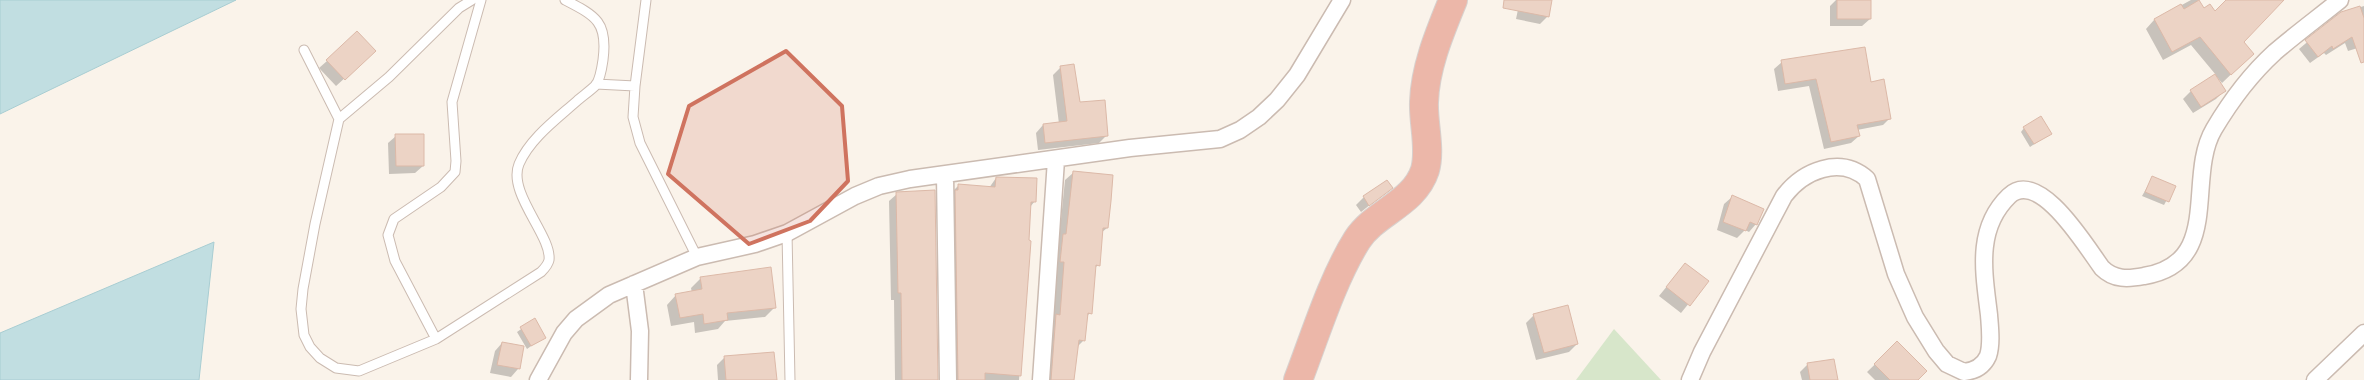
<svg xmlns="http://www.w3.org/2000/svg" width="2364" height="380" font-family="Signika,sans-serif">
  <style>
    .green { fill: #d7e6ca }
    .water { fill: #c1dee1; stroke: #a8cdd2 }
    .shadow { fill: #0003 }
    .building { fill: #ecd3c5; stroke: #dcb9a8 }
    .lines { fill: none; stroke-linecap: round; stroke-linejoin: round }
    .lane-casing { stroke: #cbbbb1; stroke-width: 11 }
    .street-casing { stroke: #cbbbb1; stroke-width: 19 }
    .highway-casing { stroke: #d8d1ce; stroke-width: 30 }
    .lane { stroke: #fff; stroke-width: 9 }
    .street { stroke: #fff; stroke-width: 16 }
    .highway { stroke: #ecb7a9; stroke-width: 28 }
    .marked { fill: #cf735f; fill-opacity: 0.2; stroke: #cf735f; stroke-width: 4; stroke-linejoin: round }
  </style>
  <rect width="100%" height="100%" fill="#faf3ea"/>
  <path class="green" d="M1614,329L1661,380H1576Z"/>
  <path class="water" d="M0,0H236L0,114Z
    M214,242L199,380H0V333Z"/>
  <path class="shadow" d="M1520,0H1551L1548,16L1540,24L1516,19Z
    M1836,0H1870V19L1862,26H1830V6Z
    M2191,0H2198L2204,9L2215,13L2227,0H2274L2242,42L2244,62L2222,83L2216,76L2215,77L2224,91L2216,99L2193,113L2183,99L2191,91L2216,75L2191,45L2163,60L2146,29L2154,20Z
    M2364,6V46L2348,51L2345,43L2326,55L2324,53L2310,63L2299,49L2342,13Z
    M367,58L336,86L319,68L327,61Z
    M1782,62L1870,83L1890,118L1883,125L1857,130L1859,136L1851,143L1824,149L1809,86L1778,91L1774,69Z
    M1061,67L1079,104L1107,135L1099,143L1038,150L1036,133L1043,125L1059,124L1053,75Z
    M2024,128L2051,133L2030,147L2021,132Z
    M396,136L423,166L415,173L389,174L388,143Z
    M1073,173L1107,228L1101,233L1098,265L1094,269L1090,313L1086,317L1083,341L1077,347L1073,380H1044L1053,319L1057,269H1053L1055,243L1059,239L1065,180Z
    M2153,177L2174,187L2164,205L2142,196Z
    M996,178L1035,201L1030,207L1028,269L1019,380H951V193L959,185L989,188Z
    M1391,188L1361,212L1356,205L1364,197Z
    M897,194L937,380H895L894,300H891L889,201Z
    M1732,197L1756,224L1749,232L1745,230L1737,238L1717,230L1724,204Z
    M1685,264L1707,281L1681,313L1659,296Z
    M770,268L775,307L765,317L725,321L718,329L695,333L694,322L671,326L667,305L676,295L692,293L691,288L700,279Z
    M1534,315L1577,344L1569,352L1536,360L1526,323Z
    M534,320L544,337L527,349L517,332Z
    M502,343L522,347L518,369L511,377L490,373L495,351Z
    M1897,343L1916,380H1875L1867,372Z
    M725,357L776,380H718L717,365Z
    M1808,364L1836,380H1802L1800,372Z"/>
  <path class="building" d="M1504,0H1552L1549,17L1503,8Z
    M1837,0H1871V19H1837Z
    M2199,0L2204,8L2210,4L2215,11L2226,0H2284L2244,42L2254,54L2231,75L2200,37L2172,52L2154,19L2181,4L2184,9Z
    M2360,6L2364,18V62L2361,63L2352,37L2333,49L2332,46L2318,57L2305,40L2341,12Z
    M357,31L376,51L345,80L326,60Z
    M1865,47L1871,82L1884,79L1891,119L1857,125L1860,136L1831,142L1816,79L1785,84L1781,60Z
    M1074,64L1080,102L1105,100L1108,136L1045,143L1043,124L1067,121L1060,66Z
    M2215,74L2226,91L2201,107L2190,90Z
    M2041,116L2052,134L2034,144L2023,127Z
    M395,134H424V166H396Z
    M1073,171L1113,175L1111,201L1108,228H1103L1100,266L1096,265L1092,314L1088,313L1085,341L1079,340L1074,380H1051L1055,327L1056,314L1060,315L1064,262H1060L1063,234H1066Z
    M2152,176L2176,186L2169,202L2145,192Z
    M996,177L1037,178L1036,202H1031L1029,240L1031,241L1021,376L985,373V380H958L955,190H958V184L995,187Z
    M1387,180L1393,188L1369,206L1363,196Z
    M935,190L938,380H902L901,293H898L896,192Z
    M1732,195L1764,209L1757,225L1750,222L1746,231L1723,222Z
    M1685,263L1709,281L1690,306L1666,287Z
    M771,267L776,308L727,313L728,320L704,324L703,314L680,318L675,294L702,289L700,277Z
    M1568,305L1578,344L1544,353L1533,314Z
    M535,318L546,338L531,346L520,327Z
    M1897,341L1927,371L1918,380H1890L1874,364Z
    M502,342L524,346L520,369L497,365Z
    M774,352L777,380H726L724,356Z
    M1834,359L1838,380H1810L1807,363Z"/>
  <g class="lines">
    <defs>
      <path id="lane" d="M472,0L459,8L389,77L339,119L315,224L303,289L301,309L304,335L310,347L320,358L336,368L359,371L436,339L541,272C545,268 548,265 549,260C552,236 507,193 519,164C530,138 558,118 578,100C584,95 591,90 596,85C600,79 602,67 603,60C608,22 596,16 565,0
        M646,0L635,86L633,117L640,143L697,257
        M304,50L339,119
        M596,84L635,86
        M787,233L790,380
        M436,339L395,261L388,235L394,219L441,187L455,172L456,161L452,102L481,0"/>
      <path id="street" d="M945,175L948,380
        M634,284L640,331L639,380
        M538,380L564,333L576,319L609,295L697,257L755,244L787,233L855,196L879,186L910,179L1130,148L1220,139L1240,130L1259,117L1277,100L1297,75L1342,0
        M1041,380L1056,160
        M1690,380L1702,352L1784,196C1803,171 1840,155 1867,179L1896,274L1915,317L1936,351L1947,364L1964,372C1974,371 1983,367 1988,356C1992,344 1990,328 1989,315C1984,273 1975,229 2009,196C2039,167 2087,248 2102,268C2114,280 2128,279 2144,276C2224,263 2185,178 2214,129C2230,102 2252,73 2275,52C2296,34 2319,17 2340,0
        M2315,380L2364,333"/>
      <path id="highway" d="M1298,380C1315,336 1332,280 1357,240C1375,212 1414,204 1425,170C1431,149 1423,123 1424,102C1425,67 1440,32 1453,0"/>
    </defs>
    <use href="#lane" class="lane-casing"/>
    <use href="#street" class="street-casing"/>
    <use href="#highway" class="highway-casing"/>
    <use href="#lane" class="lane"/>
    <use href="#street" class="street"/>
    <use href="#highway" class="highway"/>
  </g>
  <path class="marked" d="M786,51L842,106L848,181L810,221L749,244L668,174L689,106Z"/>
</svg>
